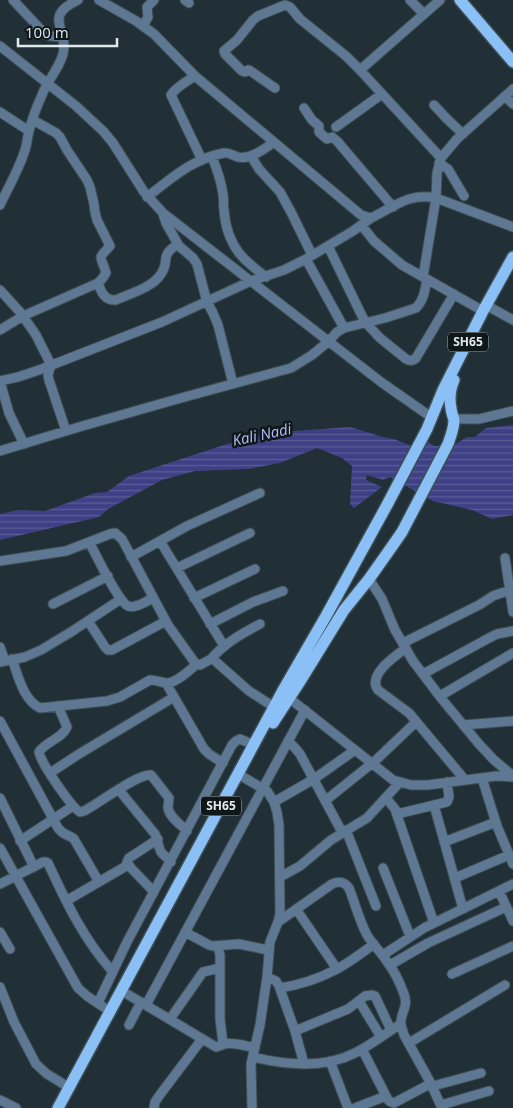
<svg xmlns="http://www.w3.org/2000/svg" width="513" height="1108" font-family="'Open Sans',sans-serif">
  <style>
    .water { fill: url(#water-rules) }
    .lines { fill: none; stroke-linecap: round; stroke-linejoin: round }
    .minor-casing { stroke: #3f4e53; stroke-width: 11 }
    .major-casing { stroke: #3f4e53; stroke-width: 14 }
    .minor { stroke: #5e7792; stroke-width: 9 }
    .major { stroke: #8bc0f7; stroke-width: 11 }
    .labels { text-anchor: middle; stroke-width: 5; stroke-linejoin: round; paint-order: stroke }
    .shield { fill: #10171a; stroke: #a2abae; stroke-width: 1 }
    .shield-label { font-size: 12px; font-weight: bold; fill: #e0eaed }
    .water-label { font-size: 15px; font-style: italic; fill: #b6befb; stroke: #10171a }
  </style>
  <defs>
    <pattern id="water-rules" width="6" height="5" patternUnits="userSpaceOnUse" patternTransform="scale(1.25)"><rect width="6" height="5" fill="#3e4085"/><path d="M0 2.5h6" fill="none" stroke="#5a5c97"/></pattern>
  </defs>
  <rect width="100%" height="100%" fill="#203036"/>
  <path class="water" d="M513,425V515L492,519L472,510L433,501L390,477L383,480L367,475L366,480L382,487L354,508L350,504L352,466L342,458L317,448L280,463L248,469L195,471L162,480L108,509L99,517L0,540V514L18,510L45,511L95,493L107,492L129,476L224,445L278,430L295,431L350,427L383,437L394,439L422,450L427,441L434,446H452L467,437H475L486,428Z"/>
  <g class="lines">
    <defs>
      <path id="minor" d="M13,0L44,33L50,36L62,37
        M99,0L136,21L154,34L195,76L361,215L371,218C394,207 409,192 436,198L513,227
        M185,0L189,3
        M410,0L424,14
        M440,0L360,70L441,158
        M143,26L148,17L147,7L154,0
        M0,46L76,106L103,131L113,143L144,192L163,213L381,382L431,417
        M195,76C186,82 176,87 171,95L202,160
        M275,88L249,70H248L245,72L242,71L225,54L224,51L237,40L253,20L258,16L285,5L290,7L300,19L346,56L360,70
        M505,96L513,104
        M434,105L447,119L463,134
        M304,108L312,120L319,126V132L327,139L332,137L337,141L393,207
        M0,112L29,131
        M336,127L382,94
        M251,156L259,169L280,192L291,212L312,255
        M212,157C217,169 221,181 223,194C224,199 223,205 224,210C225,225 230,241 239,253C247,263 257,270 266,277
        M439,163L448,169L464,196
        M147,197C172,178 192,159 224,153C230,152 233,156 238,157C250,160 264,149 273,143
        M0,205C8,188 18,171 24,153C27,146 27,138 29,131C32,119 37,106 42,95C47,81 59,69 63,54C69,28 42,17 78,0
        M163,214L166,223L179,246L193,258L197,264L207,302L213,313L218,325L233,384
        M362,226L374,241L402,265L483,311
        M328,246L365,322L380,338L406,359C410,361 413,361 416,358L454,294
        M306,259L344,328
        M423,277L436,198L437,173L441,158L457,139L513,89
        M98,283C101,292 105,301 116,300C131,293 152,288 161,274C171,260 158,257 178,244
        M0,290L20,312L36,335L51,365L48,375L49,380L66,431
        M486,305L513,320
        M0,330L23,316L98,283L102,279L106,273C101,254 96,261 110,246L97,220L95,212L94,204L90,187L87,180L67,150L60,137L56,133L33,120
        M0,381L18,377L39,370L162,322L251,281L284,270L306,259L353,231L371,218
        M0,381L9,413L24,444
        M454,419H479L513,411
        M0,451L79,427L181,398L291,368L312,355L329,341L337,332L344,328L385,318L416,308C424,300 425,290 427,279
        M160,541L224,646
        M89,542C96,554 117,600 128,606C135,609 147,601 153,598
        M131,557L187,526L260,493
        M505,558L513,612
        M0,561L66,551L110,534L115,533L122,539L168,625L195,663L200,665L211,659L214,660L249,691L274,707
        M177,568L250,533
        M369,579L382,599L395,630L413,661L441,698L479,744L494,760L513,776
        M194,598L255,569
        M53,604L108,576
        M88,621L105,647L108,650H112L166,621
        M210,624L253,602L283,591
        M403,643L479,605L493,596L510,590
        M0,647L5,661
        M406,648C395,656 367,675 378,690L409,713L465,780
        M12,659C18,675 23,700 40,708L107,701L120,697L150,680C156,680 160,682 166,683C175,684 190,670 197,664
        M211,659C225,643 241,634 260,624
        M0,662L25,657L41,650L71,632L121,599
        M423,674L489,638L497,634L513,631
        M166,683L204,749L209,754L223,763
        M284,694L393,780L411,785H428L496,776L513,777
        M440,696L513,653
        M58,706L67,727C62,739 46,741 39,752C41,763 71,807 80,812L84,811C98,804 138,773 151,775L169,798C169,801 168,804 168,807C168,816 181,825 187,831
        M0,721L58,828C65,837 69,834 74,839L99,882
        M463,725L513,721
        M288,741L295,748L300,754L342,832
        M50,773L79,754L174,697
        M238,774L267,791L274,802L277,812L279,825L280,914L278,922L270,942L267,977L260,1025L251,1064L252,1108
        M482,778L497,826L513,864
        M119,790L155,834C158,840 158,846 161,852C163,855 168,858 171,862
        M0,798L34,867
        M386,798L395,809L398,818L434,923
        M325,801L375,761L416,722
        M274,802L314,779L355,750
        M434,805L463,909
        M397,814L447,802L449,797L447,782
        M346,830L376,906
        M20,841L73,806
        M444,842L496,822
        M0,848L78,988L87,996L111,1012
        M383,868L410,936
        M280,877L300,866L331,840L367,818L400,782
        M455,878L509,855
        M0,884L43,862H46L48,863C66,902 84,940 113,972
        M499,891L513,921
        M154,892L131,868L127,862L129,858L158,839
        M66,901L128,865
        M296,909L337,969
        M278,922L332,884C339,881 344,881 349,888C355,903 359,920 367,935C373,945 382,953 388,963C395,972 400,983 404,994C409,1008 400,1012 401,1024C401,1027 403,1031 404,1035L429,1080L442,1108
        M0,932L10,949
        M185,932L209,945L213,946L239,944L268,950
        M218,946L220,955V1019L223,1044
        M383,955L424,928L513,884
        M390,965L428,943L506,907
        M452,974L513,946
        M267,977L276,981L279,986L295,1031L304,1064
        M0,987L14,1022L36,1064L47,1074L70,1088
        M280,988C299,985 318,979 335,970C349,963 362,953 374,944
        M122,991L216,1047C219,1046 222,1045 224,1044C234,1042 246,1046 255,1048
        M359,1001L381,1037
        M98,1003L127,942L232,745L236,741L240,739L254,745
        M146,1005L305,710
        M170,1019L203,972L220,968
        M129,1025L141,1002
        M295,1031L348,1009L365,996L372,995L375,996L391,1030
        M409,1043L505,985
        M362,1049L386,1096L389,1101L394,1103L426,1086H433L481,1073
        M253,1057C286,1065 324,1069 355,1053C371,1045 386,1033 401,1024
        M330,1061L348,1108
        M0,1100L16,1108
        M441,1105L489,1091
        M154,1108L155,1102L159,1096L202,1039
        M355,1108L386,1096"/>
      <path id="major" d="M460,0L513,62
        M273,723L299,683L344,610L369,579L393,545L402,532L448,444C451,436 454,428 454,420C453,416 451,412 451,408C449,398 450,389 454,380
        M58,1108L282,692L326,616L387,505L427,429L443,390L483,311L513,257"/>
    </defs>
    <use href="#minor" class="minor-casing"/>
    <use href="#major" class="major-casing"/>
    <use href="#minor" class="minor"/>
    <use href="#major" class="major"/>
  </g>
  <g class="labels">
    <g class="shield">
      <rect x="448" y="332.5" width="40" height="19" rx="4"/>
      <rect x="201" y="796.5" width="40" height="19" rx="4"/>
    </g>
    <g class="shield-label">
      <text x="468" y="346">SH65</text>
      <text x="221" y="810">SH65</text>
    </g>
    <g class="water-label">
      <text transform="translate(262 435) rotate(-12)" y="5">Kali Nadi</text>
    </g>
  </g>
  <path d="M18 38v8h99v-8" fill="none" stroke="#e0eaed" stroke-width="2.5"/>
  <text x="25" y="38" font-size="15" fill="#e0eaed" stroke="#10171a" stroke-width="4" paint-order="stroke">100 m</text>
</svg>
